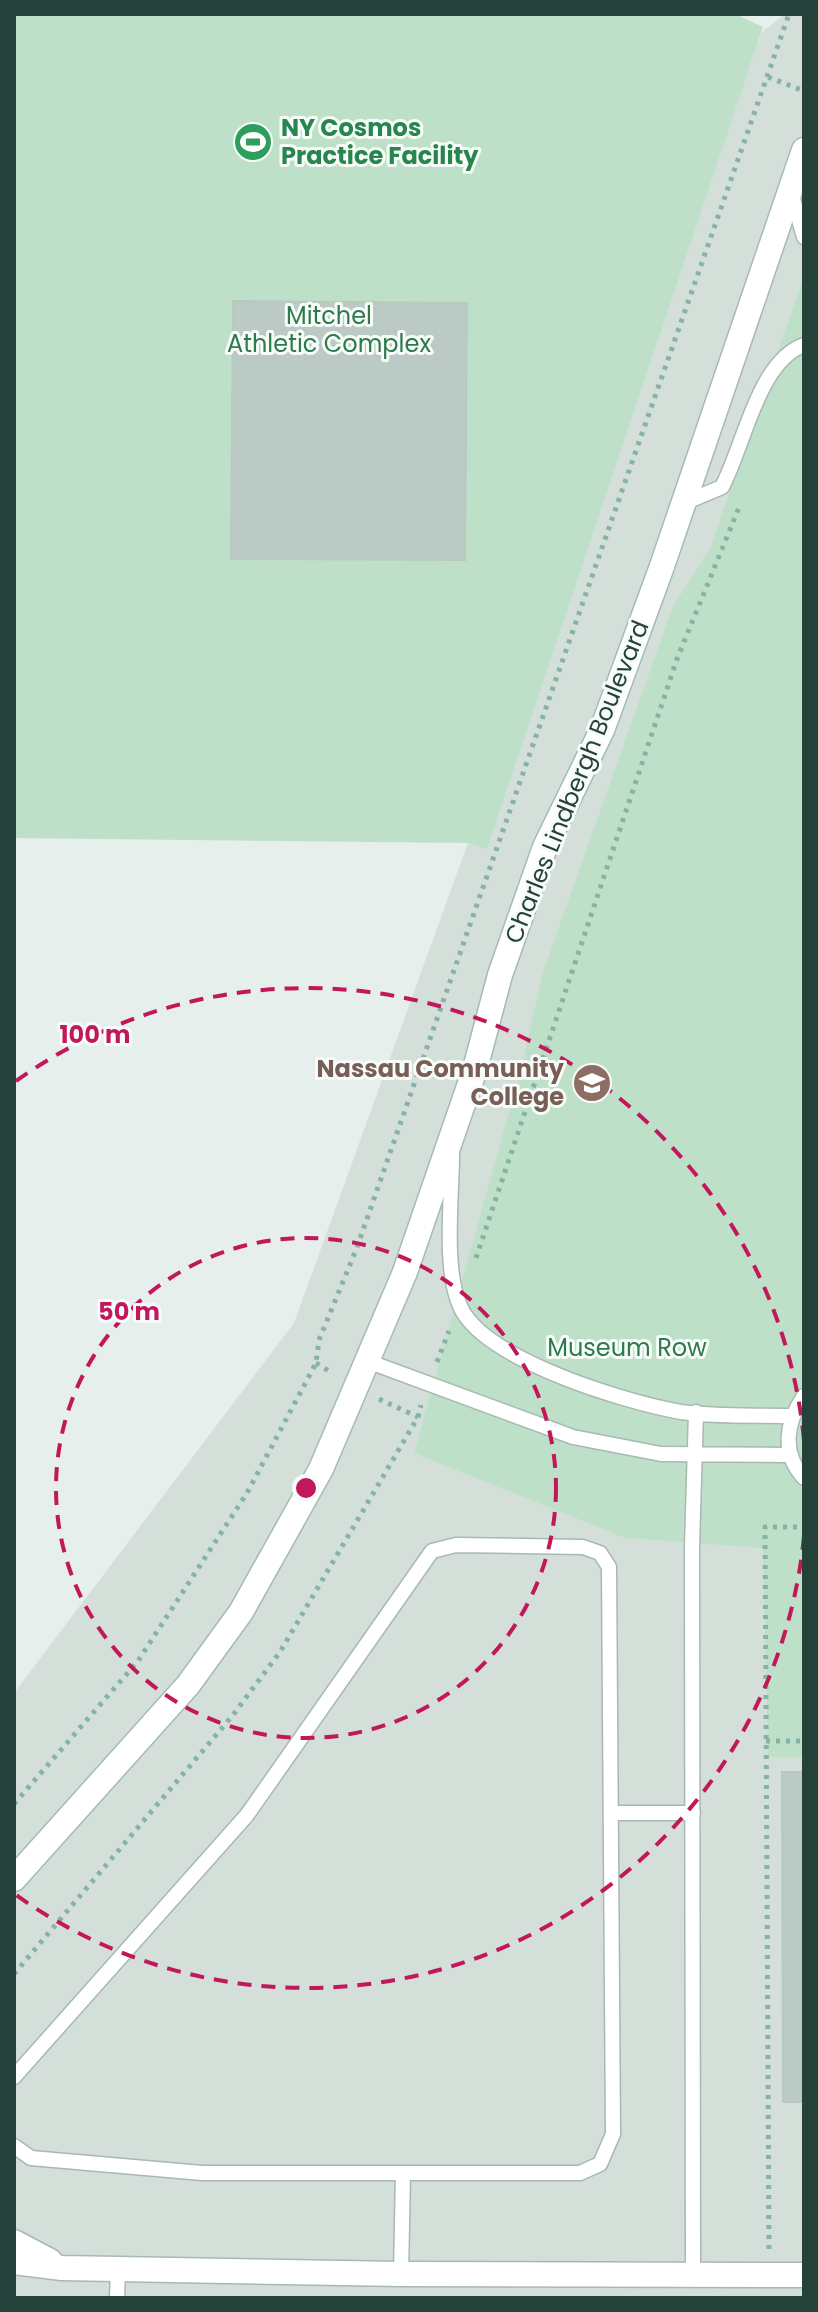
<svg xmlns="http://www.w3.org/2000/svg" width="818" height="2312" font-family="Poppins,sans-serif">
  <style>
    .built { fill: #d4dfda }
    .green { fill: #bfe0c8 }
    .building { fill: #bbcac4; stroke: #b8c9c2; stroke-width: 2 }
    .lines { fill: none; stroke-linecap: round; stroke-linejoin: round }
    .lane-casing { stroke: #a8b8b2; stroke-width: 17 }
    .street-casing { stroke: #a8b8b2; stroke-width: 27 }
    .secondary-casing { stroke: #a4bbb3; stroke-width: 27 }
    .path { stroke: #86b3a5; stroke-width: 5; stroke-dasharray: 4 6; stroke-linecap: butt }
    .lane { stroke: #fff; stroke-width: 14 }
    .street { stroke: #fff; stroke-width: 24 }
    .secondary { stroke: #fff; stroke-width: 24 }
    .ring { fill: none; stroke: #c2185b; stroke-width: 4; stroke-dasharray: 14 10 }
    .labels { text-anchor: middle; stroke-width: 6; stroke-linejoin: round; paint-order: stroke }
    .leisure-label { font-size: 24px; font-weight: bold; fill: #27864d; stroke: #f7fbf9; text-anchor: start }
    .park-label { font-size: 24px; fill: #2d7a4b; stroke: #f7fbf9 }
    .street-label { font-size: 24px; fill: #24423a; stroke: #f7fbf9 }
    .education-label { font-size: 24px; font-weight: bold; fill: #785e54; stroke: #f7fbf9; text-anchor: end }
    .centre { fill: #c2185b; stroke: #f7fbf9; stroke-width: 4 }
    .ring-label { font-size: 24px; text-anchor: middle; font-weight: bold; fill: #c2185b; stroke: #f7fbf9; stroke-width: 6; stroke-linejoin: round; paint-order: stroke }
  </style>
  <rect width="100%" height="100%" fill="#e6efeb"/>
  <path class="built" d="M785,14H804V2298H14V1693L294,1323L762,32Z"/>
  <path class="green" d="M14,14H735L763,27L487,849L468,843L14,838Z
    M804,276V1757H768L763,1548L625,1538L414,1453L521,1069L543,972L673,606L710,549Z"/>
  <path class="building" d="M233,301L467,303L465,560L231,559Z
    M782,1772H804V2102H783Z"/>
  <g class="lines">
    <defs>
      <path id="lane" d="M791,192L804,237
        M684,503L722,487C744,446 758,361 804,345
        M452,1155C452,1197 442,1276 463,1312C493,1362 625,1402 681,1412C716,1417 754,1415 790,1416
        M367,1361L573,1437L661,1454L791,1455
        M804,1396C786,1422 781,1453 804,1478
        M613,1813H693
        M14,2077L247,1815L432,1551L456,1545L583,1547L600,1553L609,1567L613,2134L600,2164L580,2173H202L31,2158L14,2146
        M401,2274L403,2173
        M693,2275L692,1546L696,1412
        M117,2298L118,2269"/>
      <path id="street" d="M14,2242L50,2261
        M14,2262L62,2268L401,2274L804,2275"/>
      <path id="secondary" d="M14,1879L188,1685L241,1612L321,1469L405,1272L475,1069L500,975L545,847L602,730L661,569L804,150"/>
    </defs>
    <use href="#lane" class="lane-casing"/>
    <use href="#street" class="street-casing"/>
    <use href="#secondary" class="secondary-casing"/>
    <path class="path" d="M768,77L804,91
      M476,1258L677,659L740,505
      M437,1362L449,1331
      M316,1363L332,1373
      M379,1399L418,1417
      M766,1741H804
      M14,1804L138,1661L247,1493L316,1363L319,1340L356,1250L789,14
      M14,1974L233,1715L280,1652L418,1417L421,1405
      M769,2249L765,1527H804"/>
    <use href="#lane" class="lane"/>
    <use href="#street" class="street"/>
    <use href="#secondary" class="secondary"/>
  </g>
  <g class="ring">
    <circle cx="306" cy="1488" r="250"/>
    <path d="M804 1536A500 500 0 0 1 16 1895M16 1081A500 500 0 0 1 804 1440"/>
  </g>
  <defs>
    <symbol id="stadium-disc" viewBox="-11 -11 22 22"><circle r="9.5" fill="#2e9e5b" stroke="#f7fbf9"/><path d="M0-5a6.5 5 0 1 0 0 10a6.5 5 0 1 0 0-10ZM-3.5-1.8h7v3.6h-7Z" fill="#fff"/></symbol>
    <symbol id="university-disc" viewBox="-11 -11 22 22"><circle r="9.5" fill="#8d6e63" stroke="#f7fbf9"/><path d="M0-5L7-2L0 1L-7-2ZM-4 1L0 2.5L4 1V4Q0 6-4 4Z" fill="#fff"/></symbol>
  </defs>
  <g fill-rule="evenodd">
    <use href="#stadium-disc" x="231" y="120" width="44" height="44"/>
    <use href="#university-disc" x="570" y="1061" width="44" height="44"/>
  </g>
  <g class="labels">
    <g class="leisure-label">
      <text x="281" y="136">NY Cosmos<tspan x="281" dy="28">Practice Facility</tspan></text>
    </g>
    <g class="park-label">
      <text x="329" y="324">Mitchel<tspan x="329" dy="28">Athletic Complex</tspan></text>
      <text x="627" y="1356">Museum Row</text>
    </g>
    <g class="street-label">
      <text transform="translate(577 782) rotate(-68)" y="8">Charles Lindbergh Boulevard</text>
    </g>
    <g class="education-label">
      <text x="564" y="1077">Nassau Community<tspan x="564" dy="28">College</tspan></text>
    </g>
  </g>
  <circle cx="306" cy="1488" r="12" class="centre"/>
  <g class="ring-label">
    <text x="95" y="1043">100 m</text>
    <text x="129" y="1320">50 m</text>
  </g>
  <rect width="818" height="2312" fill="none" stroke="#24423a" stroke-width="32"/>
</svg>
